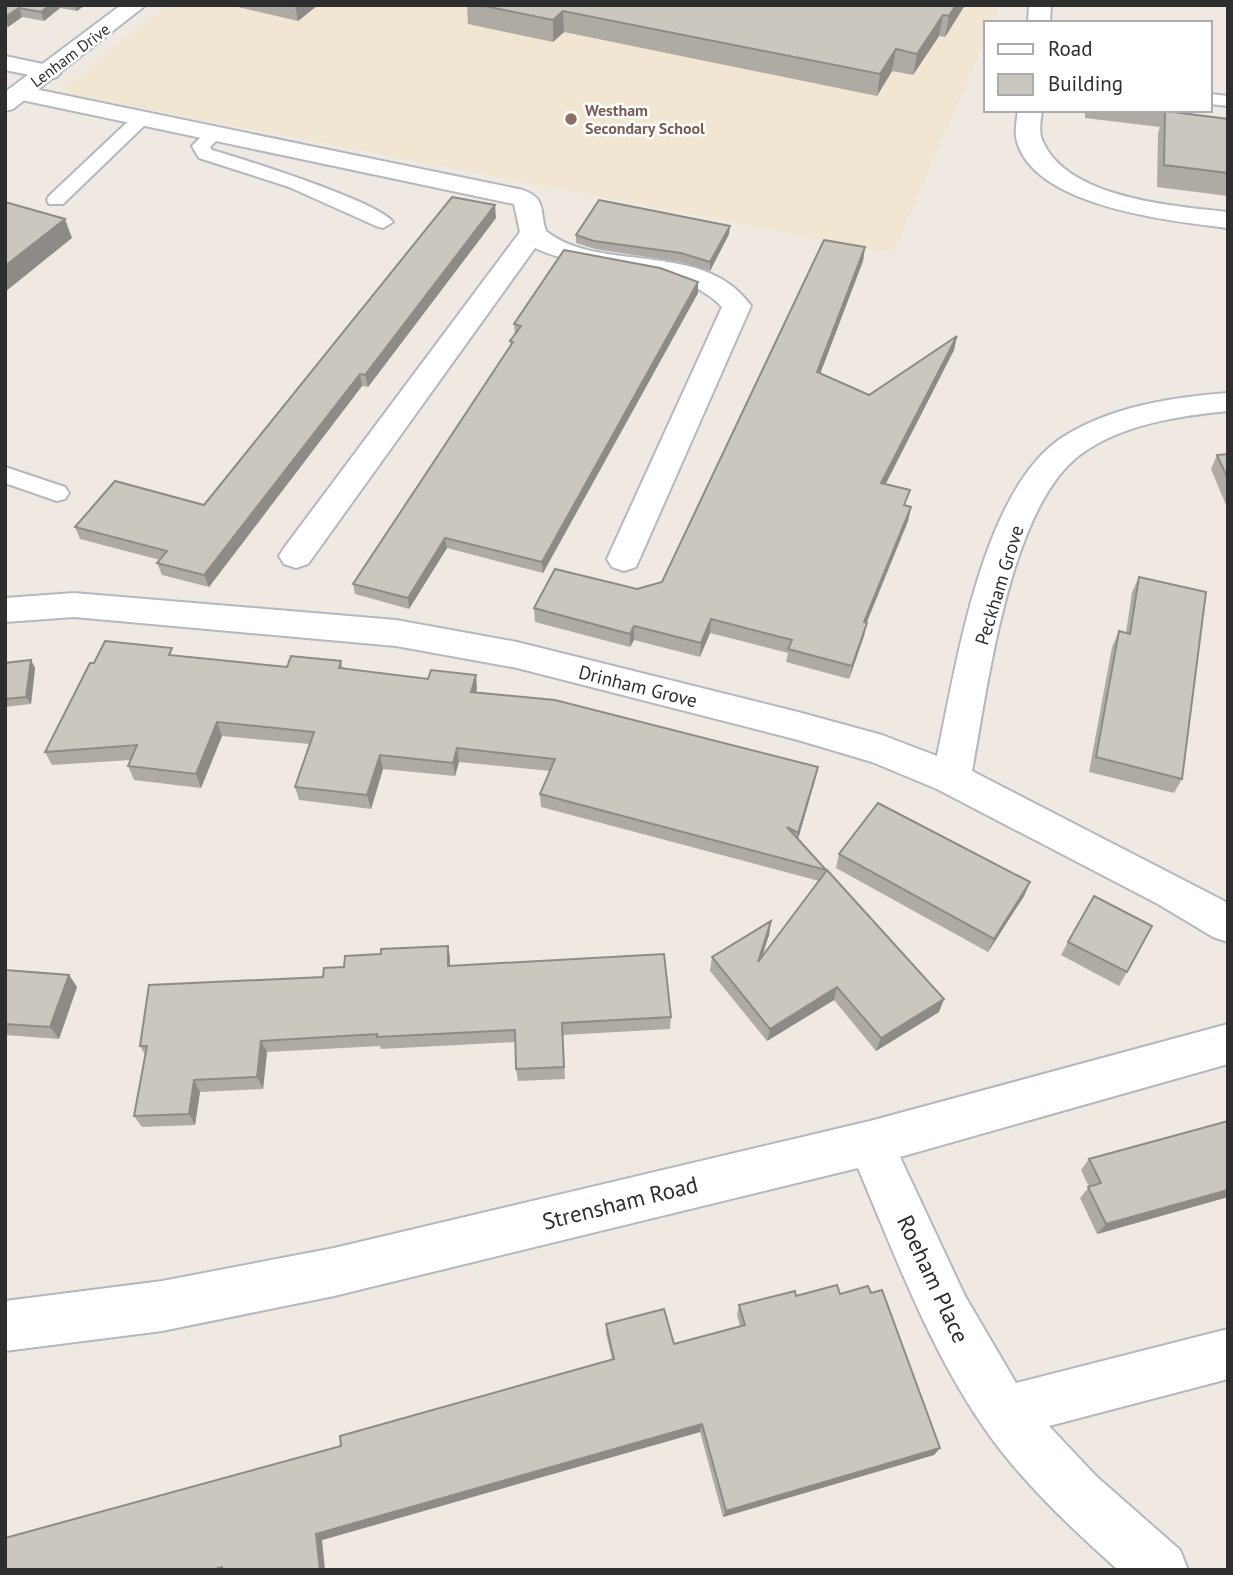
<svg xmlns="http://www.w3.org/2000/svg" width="1233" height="1575" font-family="'PT Sans',sans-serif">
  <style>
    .education { fill: #f0e6d1 }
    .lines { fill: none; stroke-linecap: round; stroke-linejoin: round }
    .service-casing { stroke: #b4b7c1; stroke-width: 4 }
    .minor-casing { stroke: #b4b7c1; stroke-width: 4 }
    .tertiary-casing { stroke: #b4b7c1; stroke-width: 4 }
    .service { fill: #fff; fill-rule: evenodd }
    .minor { fill: #fff; fill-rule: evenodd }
    .tertiary { fill: #fff; fill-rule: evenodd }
    .wall { fill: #afaba4 }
    .shaded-wall { fill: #8e8b86 }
    .building { fill: #cbc7bf; stroke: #8e8b86; stroke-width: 2 }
    .education-dot { fill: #8d6e63; stroke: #fff; stroke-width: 2.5 }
    .labels { text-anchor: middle; stroke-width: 5; stroke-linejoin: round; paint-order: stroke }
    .far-street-label { font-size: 16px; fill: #2e2e2e; stroke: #fff }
    .far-education-label { font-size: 16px; font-weight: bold; fill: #785e54; stroke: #fff; text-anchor: start }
    .street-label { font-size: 19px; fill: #2e2e2e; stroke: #fff }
    .near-street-label { font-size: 23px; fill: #2e2e2e; stroke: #fff }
  </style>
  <rect width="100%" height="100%" fill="#efe9e1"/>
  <path class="education" d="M168,5H1000L992,23H986V37L894,251H880L64,93L63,90Z"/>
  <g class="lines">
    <defs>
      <path id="service" d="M1210,94L1228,96V106L1210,104Z
        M142,113L148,114L151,118L148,122L63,204H49L47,200L49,196L136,114Z
        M215,128L224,133L210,147L212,150C243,159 377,201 393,222L383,228L376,226L289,187L199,158L192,146L209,129Z
        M5,467L65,487L69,493L65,499L57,501L5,483Z"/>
      <path id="minor" d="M1029,5H1051L1050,23H1028Z
        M5,56L57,67L61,72L57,77L49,79L5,70Z
        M20,86L523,190C547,199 539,210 546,231C599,274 705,239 751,306L636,567L624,571L612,567L607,559L722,307C684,264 589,274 535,248L308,564L296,568L284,564L279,556L284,548L520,232L514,204L12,98L8,93L12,88Z
        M1018,110H1042C1041,120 1038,132 1043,142C1069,199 1174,206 1228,212V228C1172,221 1029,207 1016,137C1015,128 1017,119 1018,110Z
        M1228,393V411C1178,416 1123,424 1081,454C1009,507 988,686 972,771L1228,903V942L1213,937L1158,904L937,789L872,762L798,740L517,668L396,646L74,617L5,622V598L74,593L396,620L517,642L798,712L882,735L937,756C956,667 981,494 1060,439C1108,407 1172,397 1228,393Z
        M1228,1024V1064L900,1157L965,1296L1016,1383L1228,1329V1379L1049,1426L1096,1476L1180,1550L1188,1570H1118C1077,1533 1037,1496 1002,1452C937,1369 899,1265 858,1168L334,1296L162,1331L5,1351V1301L162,1281L334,1248L870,1121Z"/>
      <path id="tertiary" d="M121,5H146L13,109L5,111V92Z"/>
    </defs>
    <use href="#service" class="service-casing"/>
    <use href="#minor" class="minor-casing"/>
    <use href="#tertiary" class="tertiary-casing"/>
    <use href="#service" class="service"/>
    <use href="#minor" class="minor"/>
    <use href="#tertiary" class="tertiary"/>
  </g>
  <path class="wall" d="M5,5H85L77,11L60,8L44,21L22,17L8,27H5Z
    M229,5H318L298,21Z
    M467,5H965L945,37L939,36L913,75L892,71L877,96L564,32L553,42L468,24Z
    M1085,110H1171L1170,112L1228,119V196L1157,187L1158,133L1160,127L1085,118Z
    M496,218L368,387L362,386L209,587L162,575L157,563L160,560L80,539L75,527L204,505Z
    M729,234L710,271L680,262L595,249L576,243V235Z
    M865,247L863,261L820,374L869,395L957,336L954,350L885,484L906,505L911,507L908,521L867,622L864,636L849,679L786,662L788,653L710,633L700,657L634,640L630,647L535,622L534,608L637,589L662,582Z
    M698,282V293L543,573L447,548L409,609L355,594L353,584L511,346L510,341L515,335L514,324Z
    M1228,454V510L1211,469L1217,455Z
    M1139,577L1182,779L1174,793L1089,772L1112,647L1119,631L1126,633L1132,592Z
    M174,655L287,667L341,661L343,669L477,688L476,692L818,767L815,780L798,839L826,870L825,873L939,1012L876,1051L834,1000L767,1041L710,971L712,957L771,921L769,935L761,958L819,881L541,807L540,794L550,771L459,762L455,776L383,769L371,809L299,800L295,787L309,744L222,736L201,788L134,780L128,766L131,760L52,765L45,752L94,663Z
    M31,660L35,668L31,704L5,707V663Z
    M839,854L1030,882L1024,896L988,952L836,868Z
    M1068,942L1127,972L1119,986L1061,955Z
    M448,946L450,958V965L671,1017L670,1029L563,1035L565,1079L518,1081L516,1069V1042L381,1049L380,1046L267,1052L263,1089L200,1092L195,1125L142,1127L134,1116L145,1055L140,1046L323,977L344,967L381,954Z
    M5,970L69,975L77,987L59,1039L5,1035Z
    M1228,1121V1197L1097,1234L1080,1198L1089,1187L1081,1170L1089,1159Z
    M840,1294L940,1448L934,1455L723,1517L700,1432L322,1540L5,1570L341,1446L612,1359L606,1333V1324L674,1344L740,1326L737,1315L739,1305L796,1296Z"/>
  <path class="shaded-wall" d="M50,5H60V8L44,21L41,12Z
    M75,5H85L77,11Z
    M295,5H318L298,21Z
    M956,5H965L945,37L949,16Z
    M19,8L22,17L8,27L5,17Z
    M563,11L564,32L553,42V20Z
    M943,15L939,36L913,75L917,54Z
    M896,49L892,71L877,96L880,74Z
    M495,205L496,218L368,387L365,375Z
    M65,219L72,238L5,292V266Z
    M730,226L729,234L710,271V262Z
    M865,247L863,261L815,387L817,372Z
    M698,282V293L543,573L542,562Z
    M957,336L954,350L879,497L881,483Z
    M360,374L362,386L209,587L204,575Z
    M911,507L908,521L861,636L864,622Z
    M445,538L447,548L409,609L408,598Z
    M711,619L710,633L700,657L701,643Z
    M867,623L864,636L849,679L852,666Z
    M634,626V640L630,647V634Z
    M31,660L35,668L31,704L26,697Z
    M476,675L477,688L473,705L471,692Z
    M217,722L222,736L201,788L196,774Z
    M457,748L459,762L455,776L453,763Z
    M380,755L383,769L371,809L367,795Z
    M818,767L815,780L796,846L798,833Z
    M1030,882L1024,896L988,952L994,939Z
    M771,921L769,935L756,976L758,962Z
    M448,946L450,958V978L448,966Z
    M69,975L77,987L59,1039L50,1027Z
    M837,987L834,1000L767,1041L770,1029Z
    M944,999L939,1012L876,1051L881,1038Z
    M261,1041L267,1052L263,1089L257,1077Z
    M194,1080L200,1092L195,1125L189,1114Z
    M1228,1190V1197L1097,1234L1106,1224Z
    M702,1424L700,1432L322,1540L325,1570H320L316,1534Z
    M940,1448L934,1455L723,1517L726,1511Z"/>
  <path class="building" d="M5,5H50L41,12L19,8L5,17Z
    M480,5H956L949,16L943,15L917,54L896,49L880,74L563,11L553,20Z
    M1165,111L1228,119V173L1164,165Z
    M452,197L495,205L365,375L360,374L204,575L157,563L167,551L75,527L115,481L204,505Z
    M599,200L730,226L710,262L681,253L594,241L576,235Z
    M5,202L65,219L5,266Z
    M824,240L865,247L817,372L869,395L957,336L881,483L910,490L904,505L911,507L864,622L867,623L852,666L788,649L792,640L711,619L701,643L634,626L630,634L534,608L555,569L637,589L662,582Z
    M564,250L660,268L698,282L542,562L445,538L408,598L353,584L513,342L510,341L521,326L514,324Z
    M1228,454V479L1217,455Z
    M1139,577L1206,592L1182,779L1096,757L1119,631L1130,634Z
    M105,641L172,648L169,655L287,667L291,656L341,661L339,668L428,679L431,670L476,675L471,692L555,700L818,767L798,833L787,827L826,870L540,794L555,759L457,748L453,763L380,755L367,795L295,787L314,732L217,722L196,774L128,766L137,745L45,752L90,663H94Z
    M31,660L26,697L5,699V663Z
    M878,803L1030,882L994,939L839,854Z
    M827,870L944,999L881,1038L837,987L770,1029L712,957L771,921L758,962Z
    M1094,896L1152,926L1127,972L1068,942Z
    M448,946V966L664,954L671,1017L562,1023L564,1067L516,1069L515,1030L377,1037V1034L261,1041L257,1077L194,1080L189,1114L134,1116L147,1046H140L149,985L323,977L324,968L344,967L345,956L381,954V949Z
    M5,970L69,975L50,1027L5,1024Z
    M1228,1121V1190L1106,1224L1088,1187L1101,1183L1089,1159Z
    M837,1285L840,1294L868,1286L871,1293L882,1290L940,1448L726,1511L702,1424L316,1534L320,1570H222V1567L212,1570H5V1538L341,1446L340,1436L614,1359L606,1324L664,1309L674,1344L745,1325L739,1305L795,1291L796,1296Z"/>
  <circle class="education-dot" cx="571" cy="119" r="7"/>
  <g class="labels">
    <g class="far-street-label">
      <text transform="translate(70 55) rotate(-37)" y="6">Lenham Drive</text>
    </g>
    <g class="far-education-label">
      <text x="585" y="116">Westham<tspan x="585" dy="18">Secondary School</tspan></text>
    </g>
    <g class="street-label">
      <text transform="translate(999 585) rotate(-73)" y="7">Peckham Grove</text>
      <text transform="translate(638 686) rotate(14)" y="7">Drinham Grove</text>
    </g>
    <g class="near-street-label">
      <text transform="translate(620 1203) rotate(-14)" y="8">Strensham Road</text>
      <text transform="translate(933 1279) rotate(65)" y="8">Roeham Place</text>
    </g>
  </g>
  <rect width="1233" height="1575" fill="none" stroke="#2e2e2e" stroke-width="14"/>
  <rect x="984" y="21" width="228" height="91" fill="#ffffff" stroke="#ababab" stroke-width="2"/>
  <rect x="998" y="44" width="35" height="10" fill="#ffffff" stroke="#ababab" stroke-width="2"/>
  <text x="1048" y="56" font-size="21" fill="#2e2e2e">Road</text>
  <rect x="998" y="74" width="35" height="21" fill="#cbc7bf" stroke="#ababab" stroke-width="2"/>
  <text x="1048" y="91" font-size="21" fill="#2e2e2e">Building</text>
</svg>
